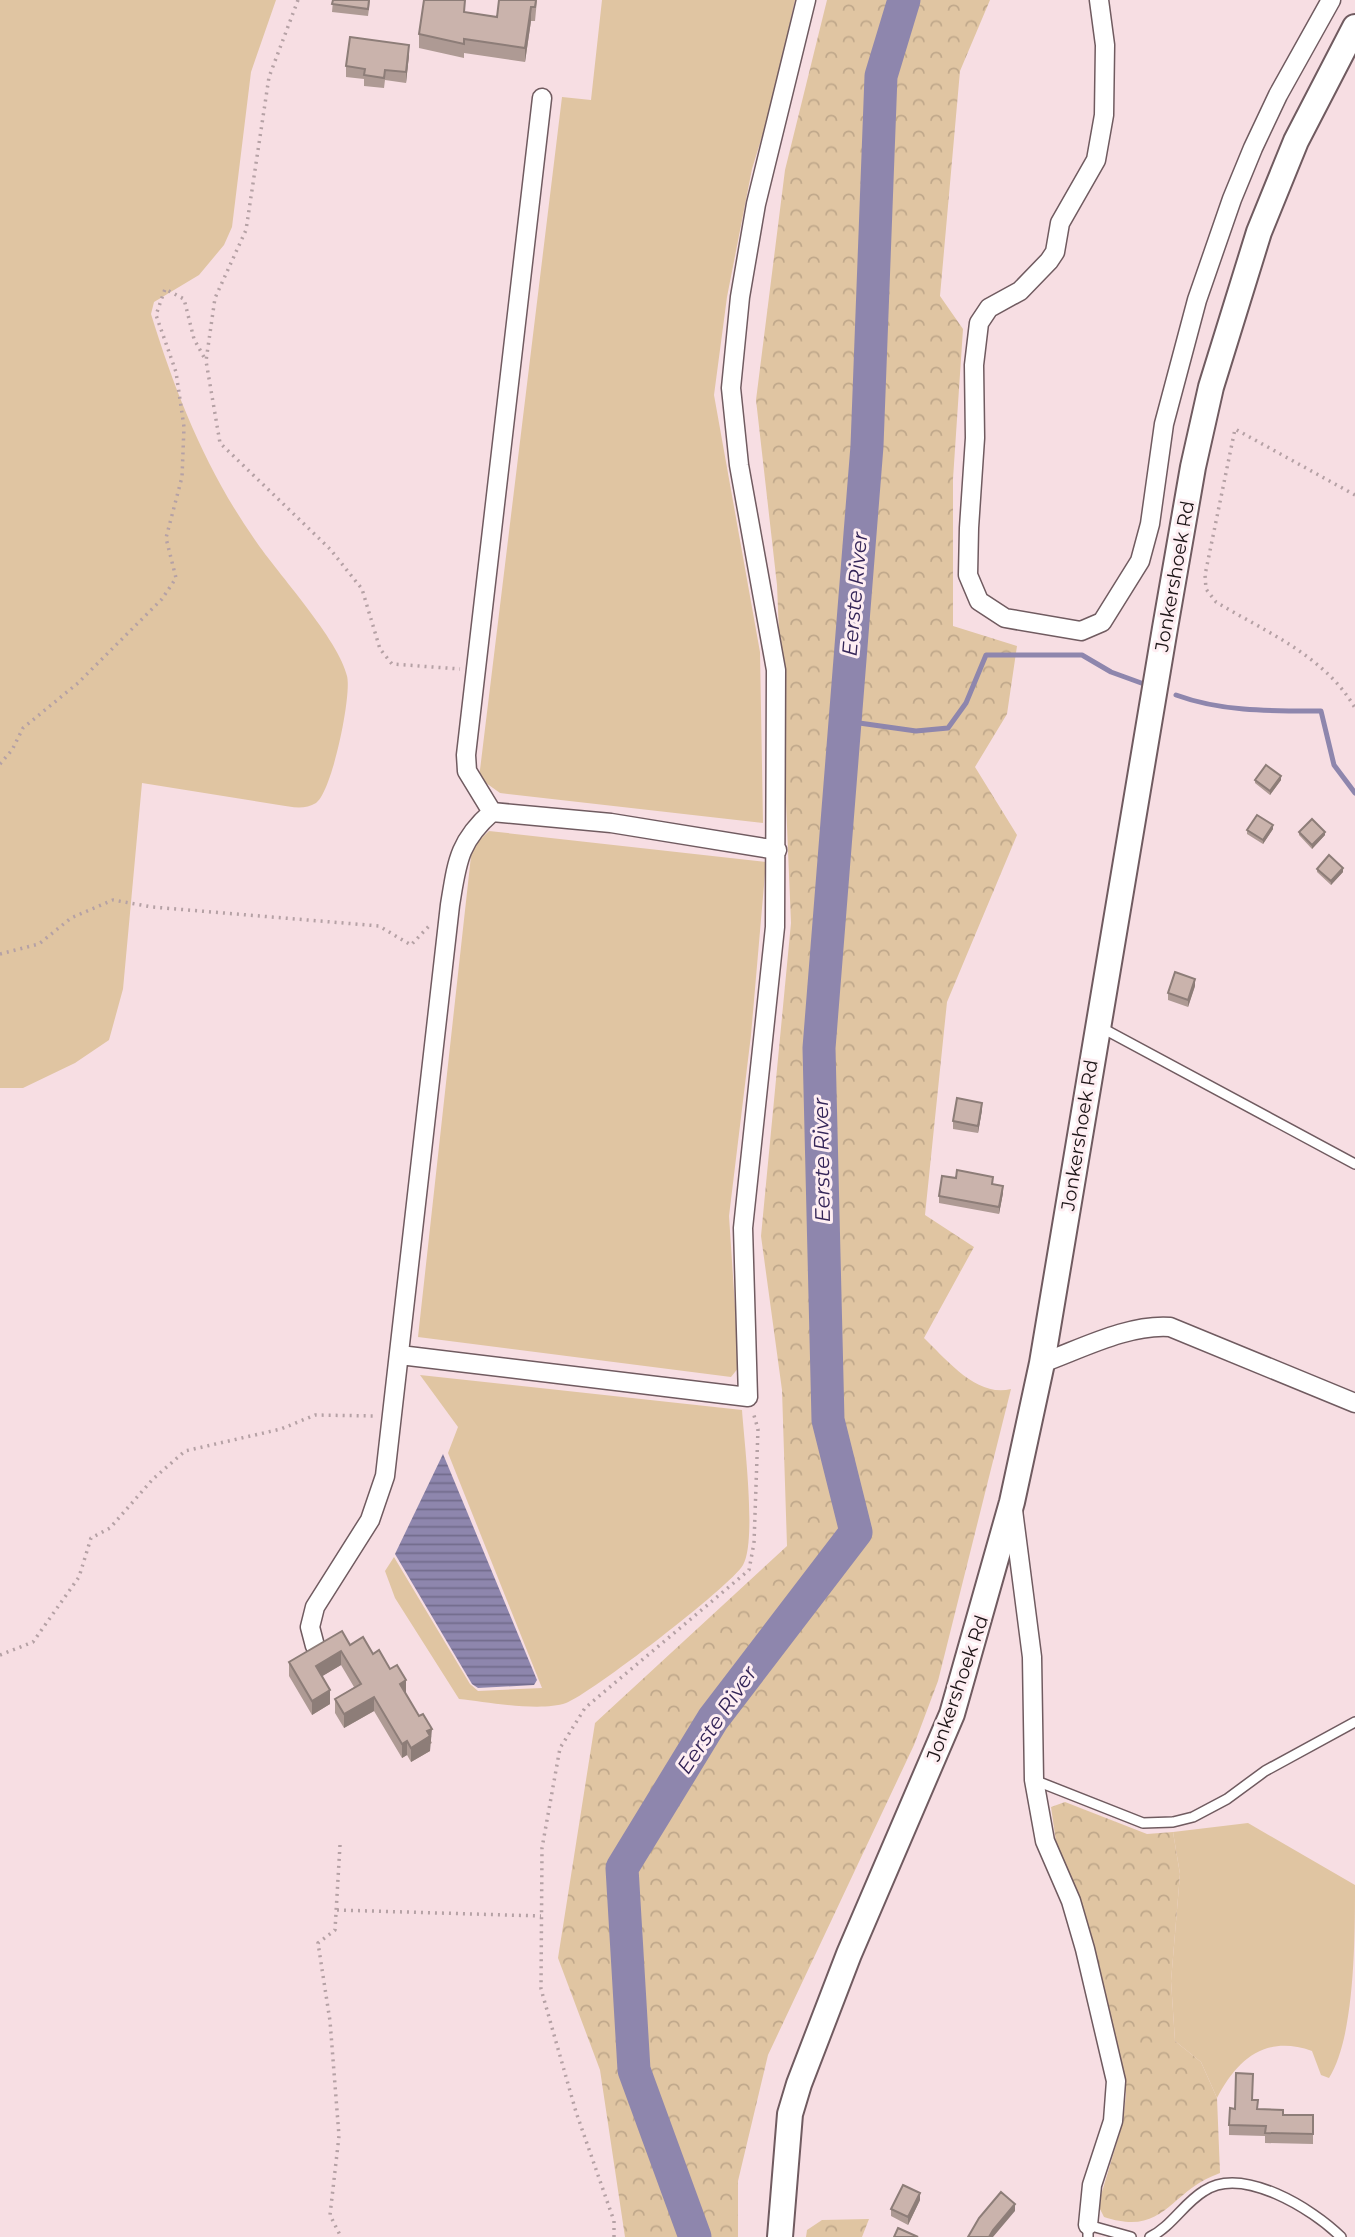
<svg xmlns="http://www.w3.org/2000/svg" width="1355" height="2237" font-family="Montserrat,sans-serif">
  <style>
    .grass { fill: #e0c5a2 }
    .forest { fill: url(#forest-crowns) }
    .water { fill: url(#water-rules) }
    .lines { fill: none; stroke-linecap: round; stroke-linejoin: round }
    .stream { stroke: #8e86ad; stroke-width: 5 }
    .river { stroke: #8e86ad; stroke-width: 33 }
    .lane-casing { stroke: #705b60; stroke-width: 12 }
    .street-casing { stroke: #705b60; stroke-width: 21 }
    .secondary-casing { stroke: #705b60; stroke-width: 28 }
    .path { stroke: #b5a1a5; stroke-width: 3.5; stroke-dasharray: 2 5; stroke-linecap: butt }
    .lane { stroke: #fff; stroke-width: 9 }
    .street { stroke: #fff; stroke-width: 18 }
    .secondary { stroke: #fff; stroke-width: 24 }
    .wall { fill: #ae9a94 }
    .shaded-wall { fill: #8d7d78 }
    .building { fill: #cab3ac; stroke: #8d7d78; stroke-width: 2 }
    .labels { text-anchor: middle; stroke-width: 6; stroke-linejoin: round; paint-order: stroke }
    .street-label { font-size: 19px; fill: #1c1416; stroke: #feeef2 }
    .water-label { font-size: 21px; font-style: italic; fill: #342558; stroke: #feeef2 }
  </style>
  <defs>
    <pattern id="forest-crowns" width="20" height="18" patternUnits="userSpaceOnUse" patternTransform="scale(1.75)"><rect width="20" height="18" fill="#e0c5a2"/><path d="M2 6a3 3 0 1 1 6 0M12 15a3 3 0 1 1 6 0" fill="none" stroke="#c0a88b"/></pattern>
    <pattern id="water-rules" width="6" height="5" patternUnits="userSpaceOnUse" patternTransform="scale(1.75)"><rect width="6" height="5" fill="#8e86ad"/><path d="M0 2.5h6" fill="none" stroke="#736c8c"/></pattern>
  </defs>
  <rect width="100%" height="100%" fill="#f7dee3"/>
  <path class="grass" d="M0,0H276L251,72L232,227L224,245L199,275L154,302L151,314C176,395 206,470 255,540C278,574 339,640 347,676C352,695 332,792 316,803C305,810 291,807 279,805L142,783L123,989L109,1040L75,1063L23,1088H0Z
    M602,0H795L772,104L752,169L727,297L714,395L760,652L763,823L500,793L479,778L562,97L591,100Z
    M489,831L766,862L751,1035L729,1216L739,1367L731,1377L418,1337L472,847Z
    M420,1375L742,1410C744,1441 757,1541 743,1565C731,1586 589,1695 566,1703C540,1712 487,1702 459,1699L395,1598L385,1571L394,1557L470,1684L478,1691L542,1688L448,1453L458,1427Z
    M1248,1823L1355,1885C1355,1938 1355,2037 1329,2078L1321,2075L1312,2051C1266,2035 1238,2058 1217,2098L1201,2062L1175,2041L1171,1981L1180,1874L1173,1832Z"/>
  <path class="forest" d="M827,0H990L960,71L940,296L963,329L953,479V626L1017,646L1007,714L975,767L1017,835L947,1002L925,1215L974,1247L924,1338C946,1359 977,1398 1011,1389L938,1681L914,1745L768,2055L738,2181V2237H625L600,2070L558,1958L595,1723L787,1546L782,1390L761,1236L791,923L777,585L756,400L785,170Z
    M1065,1802L1147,1834L1173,1832L1180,1874L1171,1981L1175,2041L1201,2062L1217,2098L1220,2173C1167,2192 1166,2237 1104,2217L1098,2205L1123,2122L1126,2094L1099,1968L1079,1895L1056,1842L1051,1807Z
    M869,2219L862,2237H806L807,2230L822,2220Z"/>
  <path class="water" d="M443,1454L537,1680L534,1685L478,1688L472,1684L395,1554Z"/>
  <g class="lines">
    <path class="stream" d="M1176,695C1222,712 1272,711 1321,711L1334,765L1355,793
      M845,721L916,731L948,728L966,703L986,655H1082L1111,672L1144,684"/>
    <path class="river" d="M695,2237L634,2070L622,1868L713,1719L856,1532L828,1420L819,1048L867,446L881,76L904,0"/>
    <defs>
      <path id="lane" d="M1102,1028L1355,1164
        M1034,1780L1143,1823L1173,1822L1193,1817L1227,1799L1265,1771L1355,1722
        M1088,2237V2225L1131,2237
        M1150,2237C1171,2227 1184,2203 1204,2191C1242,2165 1313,2209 1341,2237"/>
      <path id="street" d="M1099,0L1105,45L1104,115L1096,160L1060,223L1055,252L1049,261L1020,291L989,308L979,323L974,365L975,438L969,528L968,575L979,601L1005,618L1081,631L1102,622L1140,561L1150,524L1164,424L1197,300L1232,199L1253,148L1278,95L1331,0
        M492,812L467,771L466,755L542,98
        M400,1355L748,1397L743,1228L775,927L776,670L739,465L731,388L740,297L756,204L806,0
        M1042,1363C1081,1349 1128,1324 1170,1327L1355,1403
        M1013,1510L1032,1657L1034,1780L1045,1841L1071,1901L1085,1949L1116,2081L1113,2121L1092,2185L1088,2225
        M315,1646L310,1627L315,1607L370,1520L385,1476L450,905C457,863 458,842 492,812L611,823L777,850"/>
      <path id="secondary" d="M780,2237L790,2114L799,2084L849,1954L952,1714L1012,1502L1042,1363L1165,628L1193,467L1211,387L1259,232L1296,141L1355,27"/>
    </defs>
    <use href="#lane" class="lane-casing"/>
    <use href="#street" class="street-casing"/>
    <use href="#secondary" class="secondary-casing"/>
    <path class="path" d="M298,0L269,77L246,230L215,298L206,361L220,443L330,549L362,589L380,649L392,664L460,669
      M1355,495L1235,429L1205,575L1206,589L1216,602C1266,632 1325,656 1355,708
      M0,764L12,750L23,728L78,683L162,599L176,578L166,538L182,477L184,427L176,372L156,315L165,289L184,299L194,339L205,359
      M0,954L39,944L71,918L113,900L152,907L379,926L411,945L430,925
      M0,1655L33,1642L79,1577L91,1538L110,1528L153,1479L185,1451L281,1429L315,1415L374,1416
      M340,1845L335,1930L318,1943L330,2021L339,2136L330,2215L341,2237
      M337,1910L541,1916
      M614,2237V2221L576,2112L541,1989L542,1848L560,1748L585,1708L749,1570L754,1543L758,1429L753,1412"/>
    <use href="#lane" class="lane"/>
    <use href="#street" class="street"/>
    <use href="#secondary" class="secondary"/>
  </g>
  <path class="wall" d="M333,0H370L368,16L332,12Z
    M537,0L535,21H531L525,62L464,53V58L419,48V34L465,13L497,17Z
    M409,55L406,83L385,80L384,88L364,86V79L346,77V66Z
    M1255,780H1281L1270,795L1255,783Z
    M1273,829L1263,844L1247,834V830Z
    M1299,832L1325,835L1312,849L1299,835Z
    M1317,869L1343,872L1331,885L1317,872Z
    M1195,986L1188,1007L1168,1000V993Z
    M982,1110L978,1133L953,1129V1121Z
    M993,1184L1003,1193L999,1214L939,1203V1196Z
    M350,1645L373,1654L406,1694L432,1743L430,1744V1751L411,1762L407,1755L402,1758L374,1711L344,1728L335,1713V1699L354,1687L341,1665L322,1676L330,1704L312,1715L289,1676V1662Z
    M1252,2100L1257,2109L1283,2115H1313V2144L1265,2143V2136L1229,2135V2125L1235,2109Z
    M920,2200L908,2225L891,2216V2209Z"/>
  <path class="shaded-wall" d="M531,7V21L525,62V48Z
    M409,45V55L406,83V72Z
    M1281,776V780L1270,795V791Z
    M1273,825V829L1263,844V840Z
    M1325,832V835L1312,849V845Z
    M1343,868V872L1331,885V881Z
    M1195,979V986L1188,1007V1000Z
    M982,1103V1110L978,1133V1126Z
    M1003,1186V1193L999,1214V1207Z
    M341,1651V1665L316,1680V1666Z
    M406,1680V1694L400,1684Z
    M330,1690V1704L312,1715V1701Z
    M374,1697V1711L344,1728V1714Z
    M432,1729L430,1751L411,1762V1748L427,1731Z
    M407,1741V1755L402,1758V1744Z
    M920,2193V2200L908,2225V2217Z
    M1015,2204V2211L993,2237H989L993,2230Z"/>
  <path class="building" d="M333,0H369L368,9L332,4Z
    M424,0H465L464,12L497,17L499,0H536L535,7H531L525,48L464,39V44L419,34Z
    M350,37L409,45L406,72L385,70L384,78L364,75L365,69L346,66Z
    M1266,765L1281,776L1270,791L1255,780Z
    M1257,815L1273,825L1263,840L1247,830Z
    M1312,819L1325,832L1312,845L1299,832Z
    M1329,855L1343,868L1331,881L1317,869Z
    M1175,972L1195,979L1188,1000L1168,993Z
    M957,1098L982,1103L978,1126L953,1121Z
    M957,1170L993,1177L992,1184L1003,1186L999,1207L939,1196L942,1176L956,1178Z
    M342,1631L350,1645L363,1637L373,1654L379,1650L390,1669L397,1665L406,1680L400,1684L419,1716L423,1714L432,1729L427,1731L430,1736L411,1748L407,1741L402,1744L374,1697L344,1714L335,1699L361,1684L341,1651L316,1666L330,1690L312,1701L289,1662Z
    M1236,2073L1253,2074L1252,2100H1258L1257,2109L1283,2110V2115H1313V2134L1265,2133L1266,2126L1229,2125L1230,2108L1235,2109Z
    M903,2185L920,2193L908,2217L891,2209Z
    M1001,2192L1015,2204L993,2230L989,2237H968L979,2218Z
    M898,2228L918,2237H894Z"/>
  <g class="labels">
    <g class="street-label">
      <text transform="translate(1174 576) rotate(-80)" y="7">Jonkershoek Rd</text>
      <text transform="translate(1079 1135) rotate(-81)" y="7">Jonkershoek Rd</text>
      <text transform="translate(957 1688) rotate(-71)" y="7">Jonkershoek Rd</text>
    </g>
    <g class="water-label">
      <text transform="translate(855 594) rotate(-85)" y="7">Eerste River</text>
      <text transform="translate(822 1160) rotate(-91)" y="7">Eerste River</text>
      <text transform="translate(717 1720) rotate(-56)" y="7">Eerste River</text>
    </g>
  </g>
</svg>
